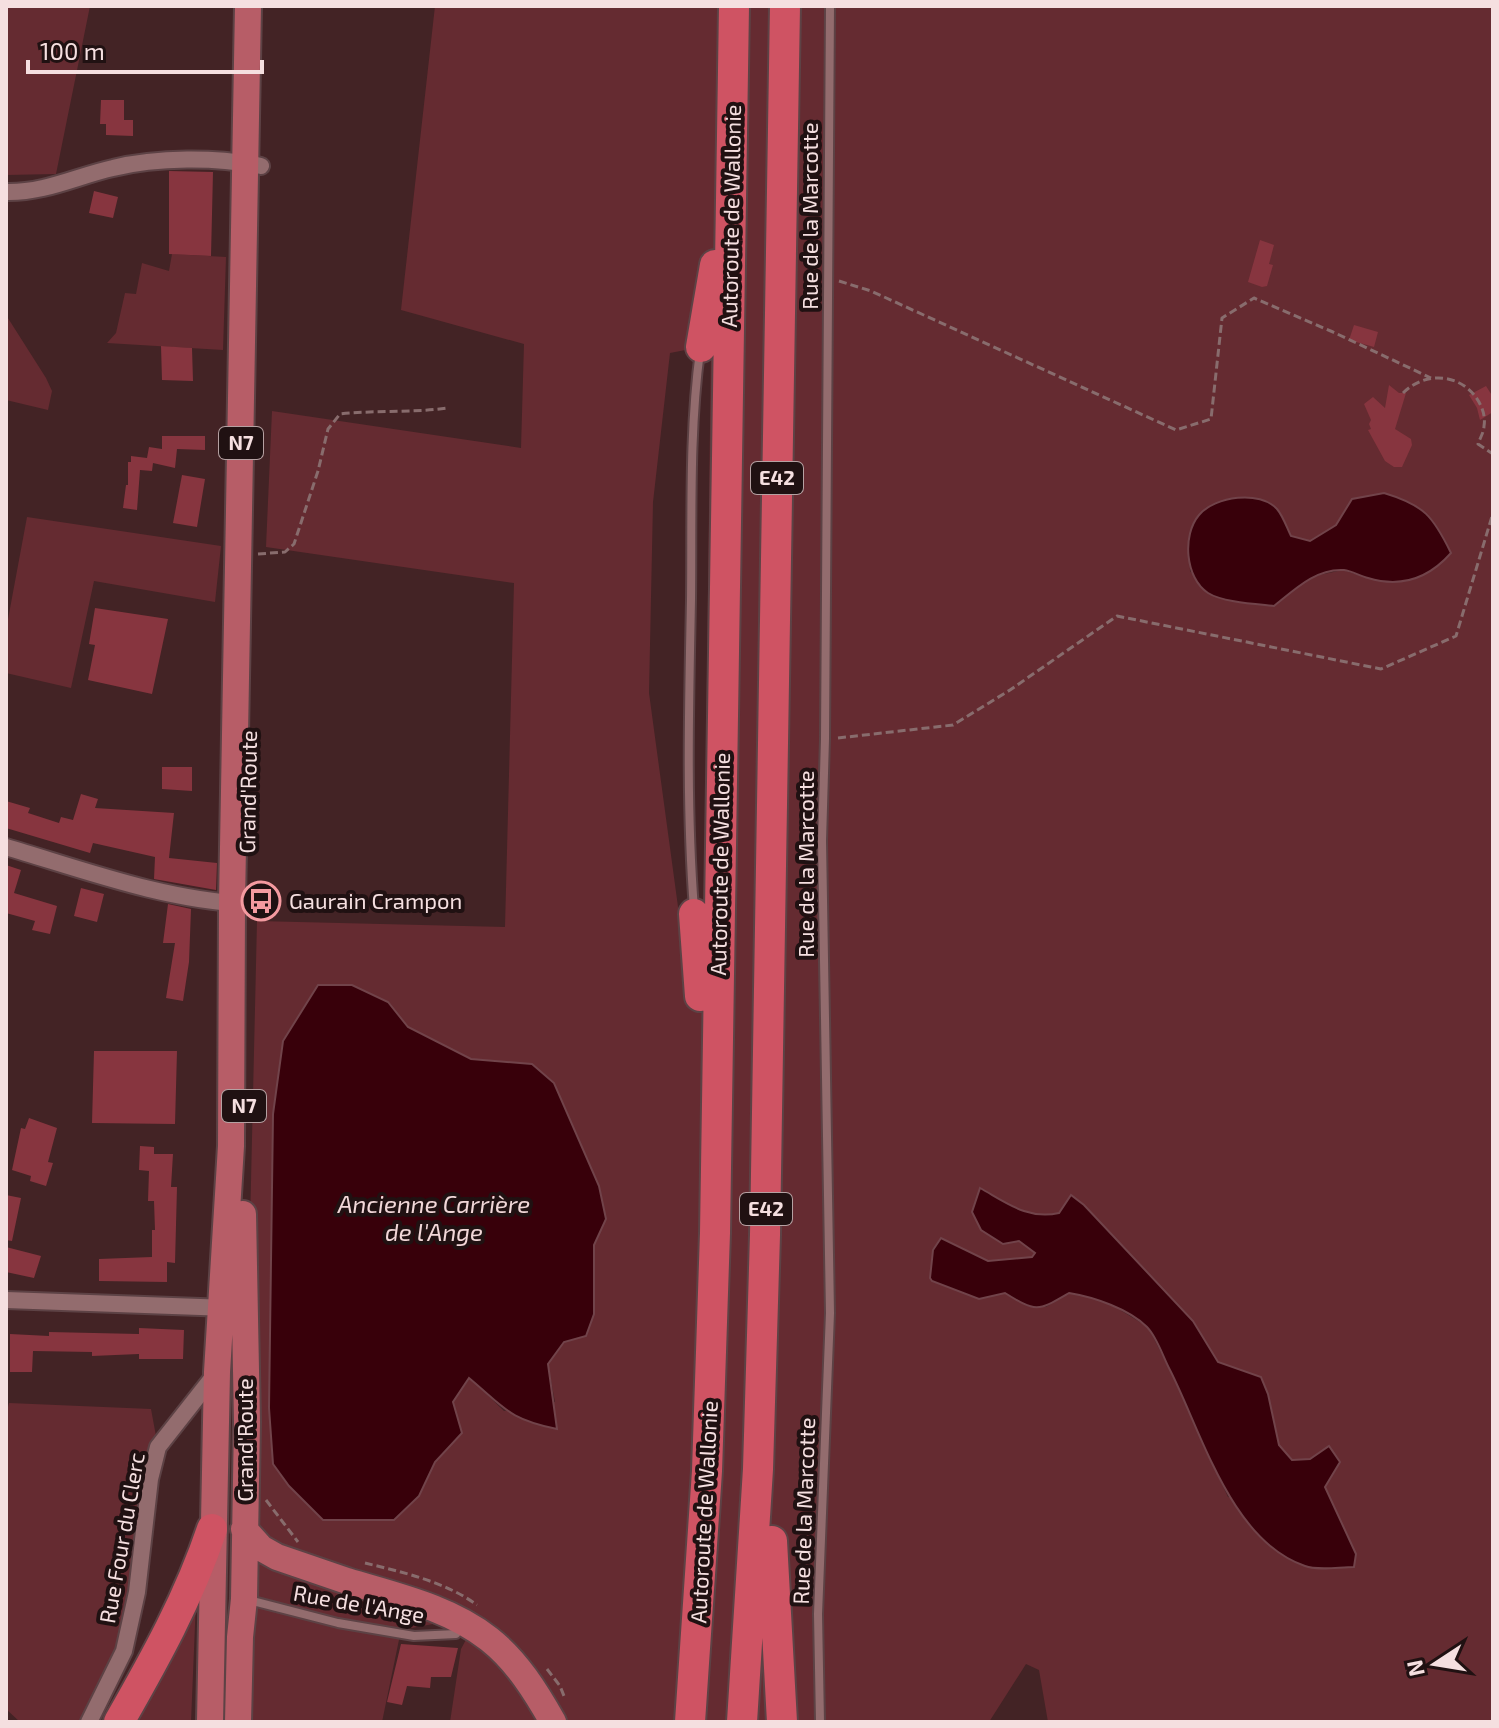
<svg xmlns="http://www.w3.org/2000/svg" width="1499" height="1728" font-family="'Exo 2',sans-serif">
  <style>
    .green { fill: #652b31; fill-rule: evenodd }
    .water { fill: #38000a; stroke: #71434a; stroke-width: 2 }
    .building { fill: #87353f }
    .lines { fill: none; stroke-linecap: round; stroke-linejoin: round }
    .lane-casing { stroke: #5d4245; stroke-width: 12 }
    .street-casing { stroke: #5d4245; stroke-width: 20 }
    .primary-casing { stroke: #5d4245; stroke-width: 30 }
    .highway-casing { stroke: #5d4245; stroke-width: 34 }
    .path { stroke: #886c6d; stroke-width: 3; stroke-dasharray: 8 4; stroke-linecap: butt }
    .lane { stroke: #936c6e; stroke-width: 8 }
    .street { stroke: #936c6e; stroke-width: 16 }
    .primary { stroke: #b75d67; stroke-width: 26 }
    .highway { stroke: #cf5363; stroke-width: 30 }
    .labels { text-anchor: middle; stroke-width: 8; stroke-linejoin: round; paint-order: stroke }
    .shield { fill: #201112; stroke: #b5a1a2; stroke-width: 2 }
    .shield-label { font-size: 20px; font-weight: bold; fill: #f5dfe0 }
    .street-label { font-size: 22px; fill: #f5dfe0; stroke: #201112 }
    .poi-label { font-size: 22px; fill: #f5dfe0; stroke: #201112; text-anchor: start }
    .water-label { font-size: 24px; font-style: italic; fill: #f1d7d8; stroke: #201112 }
  </style>
  <rect width="100%" height="100%" fill="#432325"/>
  <path class="green" d="M6,6H90L56,174L6,175Z
    M435,6H1493V1722H1048L1039,1670L1026,1664L989,1722H450L461,1649L469,1634L449,1621L401,1630L382,1722H249L250,1225L257,921L505,927L514,583L266,547L272,411L521,448L524,344L401,310ZM711,345L704,913L679,914L649,693L653,502L670,353ZM1352,499L1370,579L1343,570L1310,577L1274,606L1207,593L1190,571L1189,539L1277,508L1291,536L1310,541L1336,525ZM388,1002L408,1027L471,1059L532,1064L554,1083L599,1186L606,1219L594,1245V1314L586,1335L564,1342L548,1364L555,1402L504,1411L470,1378L453,1402L462,1433L435,1462L419,1496L273,1464L269,1408L273,1114ZM980,1189C1007,1204 1028,1219 1059,1213L1071,1195L1084,1205L1193,1321L1218,1362L1261,1377L1268,1394L1279,1445L1292,1460L1310,1459L1329,1447L1340,1462L1324,1487L1339,1516L1228,1497L1202,1442L1191,1412L1148,1327L1102,1299L1069,1293L1046,1307L1005,1293L979,1299L932,1281L930,1278L941,1238L988,1261L1032,1257L1035,1252L1019,1241Z
    M172,254L226,257L223,350L107,343L116,333L125,293L136,294L142,263L169,271Z
    M6,315L46,378L52,391L48,410L6,400Z
    M27,517L221,546L215,602L94,581L71,688L6,673V630Z
    M9,1403L151,1409L158,1447L124,1651L89,1722H20L6,1709V1415Z
    M196,1601L191,1722H127Z"/>
  <path class="water" d="M1384,493C1424,505 1433,516 1451,553C1428,579 1401,588 1368,578C1360,576 1352,571 1344,570C1316,568 1294,590 1274,606C1256,604 1222,602 1208,593C1185,578 1182,535 1199,515C1215,496 1260,490 1277,509C1283,516 1287,528 1291,536L1310,541L1336,525L1352,499Z
    M318,985H352L388,1002L408,1027L471,1059L532,1064L554,1083L599,1186L606,1219L594,1245V1314L586,1336L564,1342L548,1364L557,1429C508,1419 505,1408 469,1378L453,1402L462,1433L435,1462L419,1496L394,1520H323L289,1486L273,1464L269,1408L273,1114L283,1041Z
    M980,1188C1007,1203 1028,1220 1059,1213L1071,1195L1084,1205L1193,1321L1218,1362L1261,1377L1268,1394L1279,1445L1292,1460L1310,1459L1329,1446L1340,1462L1325,1487L1356,1554L1354,1567C1339,1567 1318,1571 1305,1566C1231,1541 1202,1433 1170,1370C1163,1357 1157,1337 1147,1327C1129,1309 1094,1297 1069,1293C1038,1311 1037,1313 1005,1293L979,1299L932,1281L930,1278L933,1250L941,1238L988,1261L1032,1257L1035,1253L1019,1241L1003,1244L981,1230L972,1212Z"/>
  <path class="building" d="M101,100H124V120H133V136L106,135V124H100Z
    M169,171L213,172L211,256L169,254Z
    M94,191L118,197L113,218L89,213Z
    M1260,240L1274,245L1269,264L1273,265L1267,286L1262,287L1248,282Z
    M1354,325L1378,332L1374,347L1349,340Z
    M161,346L192,348L193,381L162,380Z
    M1389,385L1399,393H1406L1395,429L1411,439L1412,445L1402,467H1394L1385,461L1368,430L1371,429L1369,424L1371,420L1364,404L1373,397L1385,408Z
    M1486,386L1493,397V412L1480,420L1477,408L1469,395Z
    M162,436H205V450L177,449L175,468L153,463L152,471L140,470L137,510L123,508L126,485H128V462H131V456L147,458L149,447L162,449Z
    M182,475L205,479L197,527L173,523Z
    M95,608L168,619L152,694L88,680L95,645L89,644Z
    M162,767H192V791L162,789Z
    M81,794L98,799L95,808L174,813L169,858L217,863L216,890L154,879L155,857L93,843L90,853L6,828V801L30,808L28,813L59,823L61,817L73,820Z
    M6,865L21,870L14,893L57,906L50,934L32,930L35,921L6,913Z
    M81,888L104,894L97,922L74,916Z
    M168,904L191,909L189,962L183,1001L166,998L175,943H163Z
    M94,1051H177L175,1124L92,1123Z
    M29,1118L57,1128L48,1162L53,1163L46,1186L30,1181L31,1176L12,1170L21,1128L25,1129Z
    M140,1146L154,1147V1154H173L171,1187H177L175,1263L167,1262V1282L99,1281V1259L152,1257V1230H155L154,1201H148L149,1171L139,1170Z
    M6,1195L21,1198L12,1241L6,1240Z
    M6,1247L41,1256L34,1278L6,1272Z
    M139,1328L184,1330L183,1359H139V1354L92,1356V1352L33,1351L32,1372H10V1334L49,1336V1332L139,1334Z
    M401,1644L458,1648L451,1677H431L430,1688L407,1686L402,1705L387,1702Z"/>
  <g class="lines">
    <defs>
      <path id="lane" d="M694,909C686,806 689,703 691,600C692,517 689,433 700,351
        M249,1600L338,1623L414,1636L456,1634L462,1625
        M820,1722L818,1614L830,1313L822,841L825,739L830,6"/>
      <path id="street" d="M6,192C45,193 77,176 113,168C157,157 217,157 261,166
        M6,847C84,870 164,900 246,904
        M6,1300L228,1308
        M89,1722L124,1651L137,1592L150,1479L158,1447L217,1372"/>
      <path id="primary" d="M244,1529L261,1548L277,1557C301,1565 324,1573 347,1581C396,1596 448,1607 489,1639C517,1661 536,1692 553,1722
        M210,1722L217,1372L231,1146L232,903L248,6
        M238,1722L240,1637L244,1599L247,1422L243,1214"/>
      <path id="highway" d="M701,347L715,265
        M694,914L700,996
        M772,1541L782,1722
        M119,1722C155,1659 189,1598 212,1529
        M690,1722L707,1471L715,1233L734,6
        M742,1722L758,1469L765,1235L785,6"/>
    </defs>
    <use href="#lane" class="lane-casing"/>
    <use href="#street" class="street-casing"/>
    <use href="#primary" class="primary-casing"/>
    <use href="#highway" class="highway-casing"/>
    <path class="path" d="M839,281L871,291L1176,430L1211,419L1222,318L1254,298L1333,332L1431,378
      M1403,393C1424,372 1457,373 1475,396C1481,404 1486,415 1484,426C1484,432 1480,438 1478,444L1493,454
      M258,554L285,552L294,544L318,471L328,429L340,414C376,410 412,413 448,408
      M838,738L953,725L1010,690L1117,616L1381,669L1456,636L1493,513
      M266,1500L298,1542
      M365,1563C402,1572 446,1582 477,1605
      M547,1669L560,1686L564,1696"/>
    <use href="#lane" class="lane"/>
    <use href="#street" class="street"/>
    <use href="#primary" class="primary"/>
    <use href="#highway" class="highway"/>
  </g>
  <defs>
    <symbol id="bus-ring" viewBox="-11 -11 22 22"><circle r="9.5" fill="#201112" stroke="#f49aa0" stroke-width="1.5"/><path d="M-5-6H5V4H4V6H2V4H-2V6H-4V4H-5ZM-3.5-4V0h7V-4ZM-3.5 1.2v1.5H-2V1.2ZM2 1.2v1.5H3.5V1.2Z" fill="#f49aa0"/></symbol>
  </defs>
  <g fill-rule="evenodd">
    <use href="#bus-ring" x="239" y="879" width="44" height="44"/>
  </g>
  <g class="labels">
    <g class="shield">
      <rect x="219" y="427" width="44" height="32" rx="6"/>
      <rect x="751" y="462" width="52" height="32" rx="6"/>
      <rect x="222" y="1090" width="44" height="32" rx="6"/>
      <rect x="740" y="1193" width="52" height="32" rx="6"/>
    </g>
    <g class="shield-label">
      <text x="241" y="450">N7</text>
      <text x="777" y="485">E42</text>
      <text x="244" y="1113">N7</text>
      <text x="766" y="1216">E42</text>
    </g>
    <g class="street-label">
      <text transform="translate(731 216) rotate(-89)" y="8">Autoroute de Wallonie</text>
      <text transform="translate(810 216) rotate(-90)" y="8">Rue de la Marcotte</text>
      <text transform="translate(248 792) rotate(-89)" y="8">Grand'Route</text>
      <text transform="translate(720 864) rotate(-89)" y="8">Autoroute de Wallonie</text>
      <text transform="translate(806 864) rotate(-90)" y="8">Rue de la Marcotte</text>
      <text transform="translate(245 1440) rotate(-90)" y="8">Grand'Route</text>
      <text transform="translate(804 1511) rotate(-88)" y="8">Rue de la Marcotte</text>
      <text transform="translate(704 1512) rotate(-87)" y="8">Autoroute de Wallonie</text>
      <text transform="translate(122 1538) rotate(-80)" y="8">Rue Four du Clerc</text>
      <text transform="translate(359 1604) rotate(10)" y="8">Rue de l'Ange</text>
    </g>
    <g class="poi-label">
      <text x="289" y="909">Gaurain Crampon</text>
    </g>
    <g class="water-label">
      <text x="434" y="1213">Ancienne Carrière<tspan x="434" dy="28">de l'Ange</tspan></text>
    </g>
  </g>
  <rect width="1499" height="1728" fill="none" stroke="#f5dfe0" stroke-width="16"/>
  <g transform="translate(1435 1664) rotate(258)" stroke="#201112" stroke-width="6" paint-order="stroke">
  <path d="M0-6L14 30L0 20L-14 30Z" fill="#f5dfe0"/>
  <text y="-12" font-size="22" font-weight="bold" text-anchor="middle" fill="#f5dfe0">N</text>
  </g>
  <path d="M28 60v12h234v-12" fill="none" stroke="#f5dfe0" stroke-width="4"/>
  <text x="40" y="60" font-size="24" fill="#f5dfe0" stroke="#201112" stroke-width="6" paint-order="stroke">100 m</text>
</svg>
